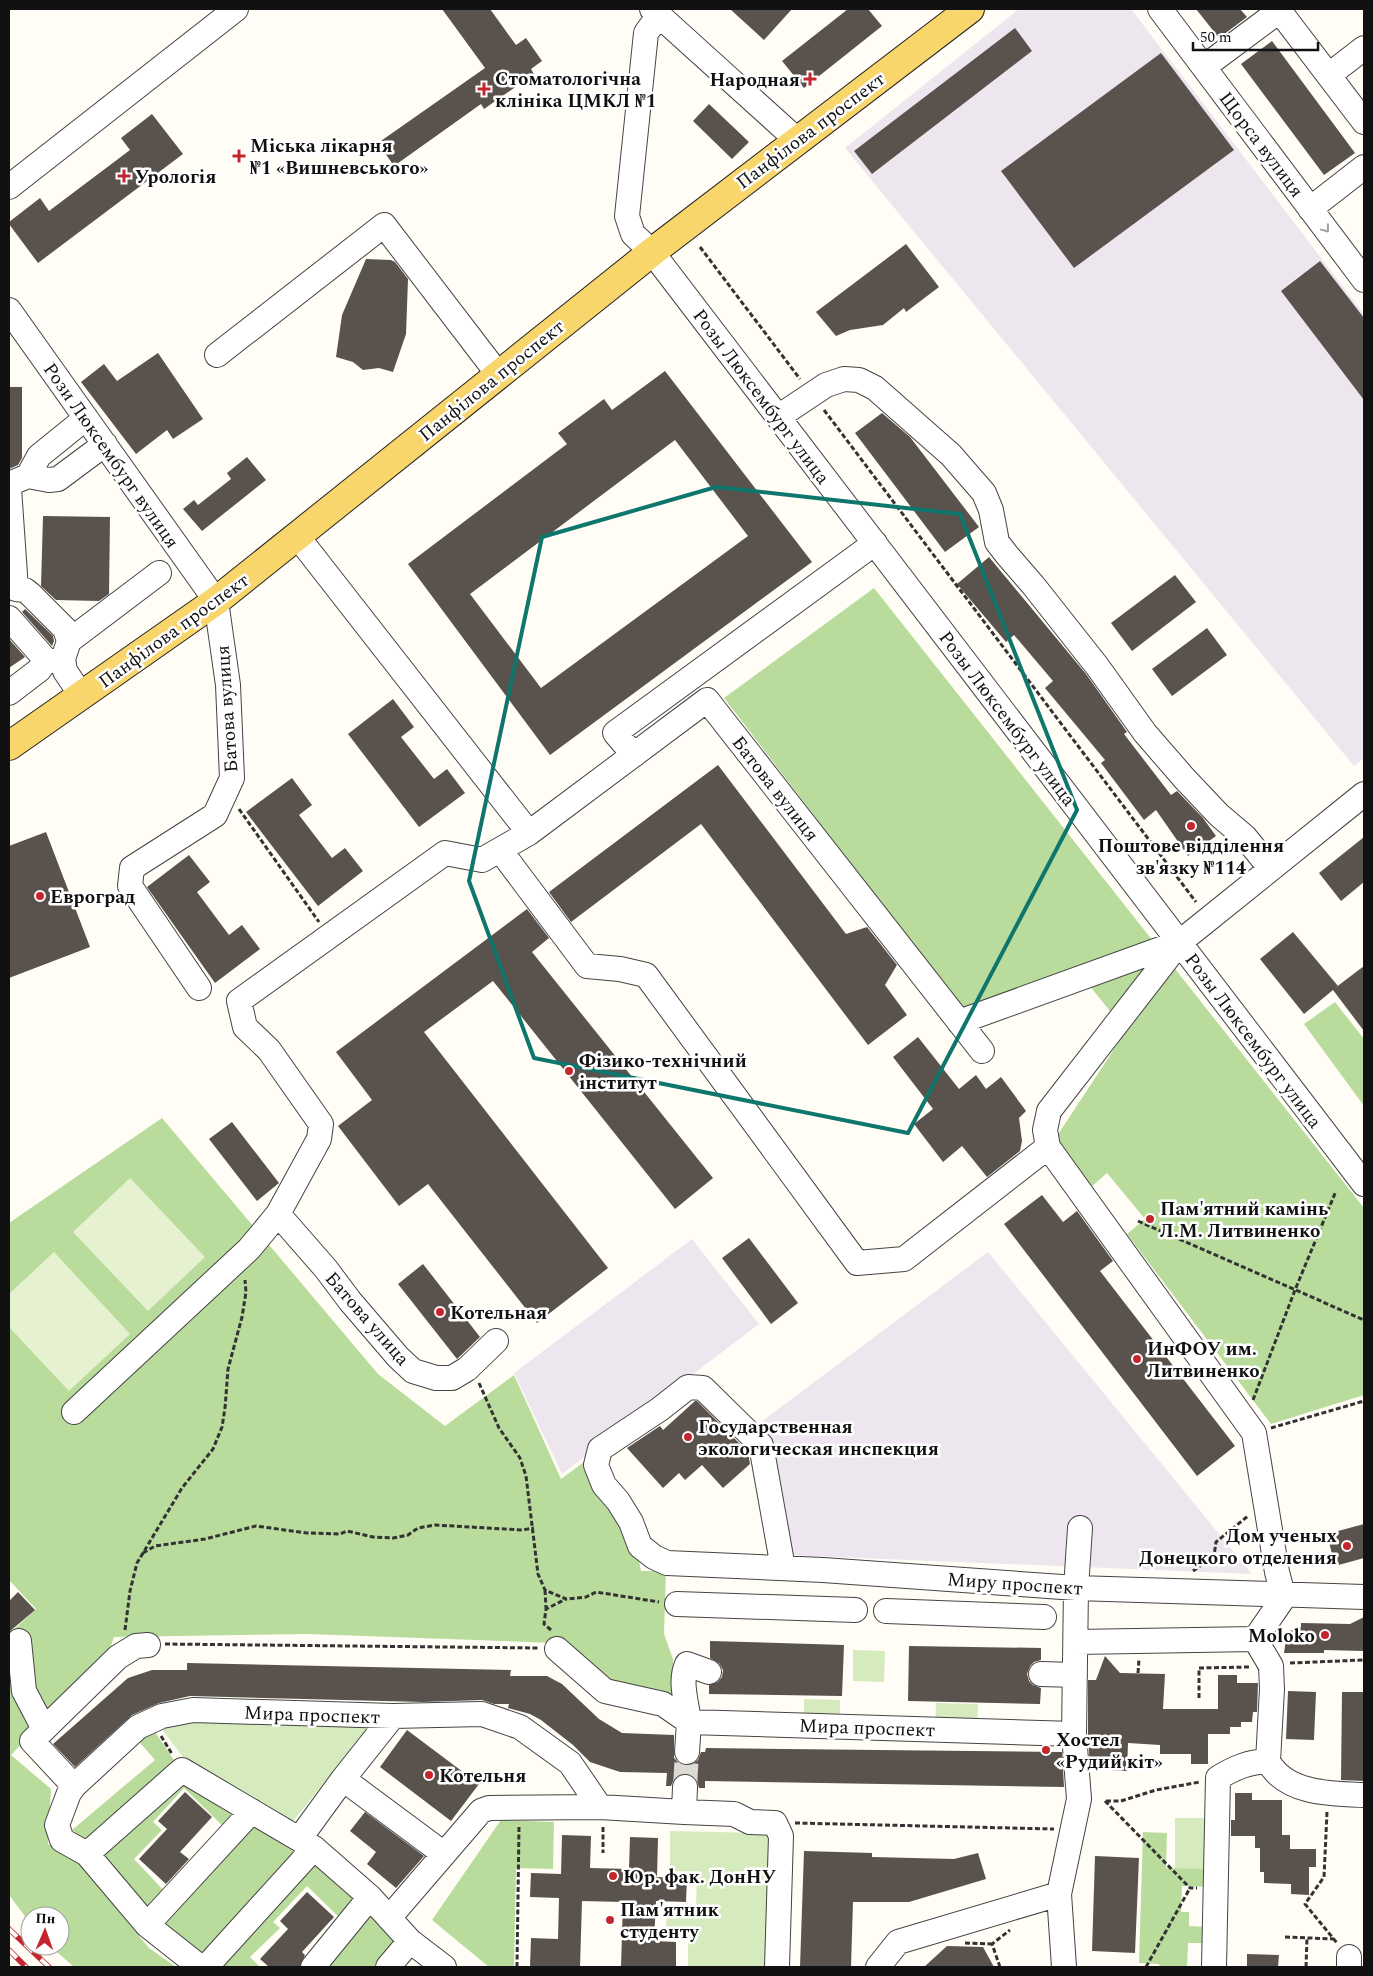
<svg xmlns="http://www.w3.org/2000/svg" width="1373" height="1976" font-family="Spectral,serif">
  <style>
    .industrial { fill: #eee6ef }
    .green { fill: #d5ebbd }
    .forest { fill: #b9dc9c }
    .pitch { fill: #e6f2cf }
    .building { fill: #5a524d; fill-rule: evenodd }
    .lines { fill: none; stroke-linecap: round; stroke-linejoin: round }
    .minor-tunnel { stroke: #dbdad3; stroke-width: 24; stroke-dasharray: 24 12; stroke-linecap: butt }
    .minor-casing { stroke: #444; stroke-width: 26 }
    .major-casing { stroke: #222; stroke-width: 30 }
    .path { stroke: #333; stroke-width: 3; stroke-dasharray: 5 2.5; stroke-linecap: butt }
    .minor { stroke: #fff; stroke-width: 24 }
    .major { stroke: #f9d66b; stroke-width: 28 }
    .rail-casing { stroke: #c4262e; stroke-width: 5.5 }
    .rail { stroke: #fff; stroke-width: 4; stroke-dasharray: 11; stroke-linecap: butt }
    .oneway { stroke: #a0a0a0 }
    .marked { fill: none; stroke: #0f766e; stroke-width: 4; stroke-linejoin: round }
    .poi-dot { fill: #c4262e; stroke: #fff; stroke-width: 2 }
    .labels { text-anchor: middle; stroke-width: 5; stroke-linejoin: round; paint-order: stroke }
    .poi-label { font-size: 19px; font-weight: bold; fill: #111; stroke: #fff; text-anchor: start }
    .street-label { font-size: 19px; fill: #111; stroke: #fff }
  </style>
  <rect width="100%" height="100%" fill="#fffdf5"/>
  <path class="industrial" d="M1019,9H1131L1364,314V758L1354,766L845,148Z
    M692,1239L759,1324L562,1474L514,1373Z
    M988,1252L1252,1574L787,1555L757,1425Z"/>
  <path class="green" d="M853,1650L885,1651L884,1682L853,1681Z
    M804,1699L840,1700V1721L804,1719Z
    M936,1703L978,1704L977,1731L935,1730Z
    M186,1718L374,1722L289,1826L189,1765L160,1727Z
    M1175,1818H1205V1871H1175Z
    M670,1831L769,1833L765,1967H688V1938L666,1937L667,1906L696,1907L697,1872L670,1871Z"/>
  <path class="forest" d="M874,588L1364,1208V1395L1271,1424L1127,1234L1145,1219L1107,1173L1091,1187L1055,1139L1126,1031L1089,985L975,1025L724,698Z
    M1335,1002L1364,1039V1106L1304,1024Z
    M162,1118L378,1374L445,1426L514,1375L561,1479L584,1462L603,1486L634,1537L641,1571H666L664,1634L673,1659L674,1694L608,1687L555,1643L308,1634L114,1637L108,1654L11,1755L51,1789L48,1844L78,1862L149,1948L176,1967H74L50,1946H60V1916H30V1923L9,1895V1634L36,1609L9,1580V1223Z
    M153,1729L180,1769L245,1810L226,1829L184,1788L153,1822L162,1830L134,1859L167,1894L146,1915L72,1830L155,1760L136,1738Z
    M501,1820L554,1822L553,1869L516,1868L514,1967H489L432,1920Z
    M247,1823L298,1854L204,1962L157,1924Z
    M1143,1832L1167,1833L1166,1868L1212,1869V1887L1182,1886L1181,1912H1189V1926L1206,1927L1205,1943H1188L1187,1967H1160L1159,1964L1139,1963Z
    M315,1853L364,1898L343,1921L307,1886L273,1922L280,1928L250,1957L260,1967H215Z
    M370,1903L404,1941L383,1967H318Z"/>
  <path class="pitch" d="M130,1178L205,1257L148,1311L73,1232Z
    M54,1252L130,1334L69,1391L9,1327V1294Z"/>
  <path class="building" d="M442,9H490L516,45L526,38L542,61L531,69L534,74L484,109L481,104L394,166L378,143L485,68Z
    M730,9H792L764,40Z
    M848,9H868L882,26L804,88L782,61Z
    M1196,9H1240L1247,17L1219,38Z
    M1015,28L1032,51L872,174L854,151Z
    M1272,41L1355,153L1324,175L1241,64Z
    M1161,53L1234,150L1074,268L1001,171Z
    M709,104L749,142L732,159L693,121Z
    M152,114L183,154L38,263L9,224V222L40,198L49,211L130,150L121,138Z
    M906,244L939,287L906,312L904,308L883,325L850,330L836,336L816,312Z
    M366,259L391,260L395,262L408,279L406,334L393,372L379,368L363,370L353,362L336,357L342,315Z
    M1320,261L1364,318V400L1281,291Z
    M158,353L203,419L173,439L167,430L136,454L81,382L104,364L117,381Z
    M665,371L812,562L550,755L408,564L567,444L558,433L604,399L612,410ZM675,440L748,536L541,688L470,594Z
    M9,387H22V458L18,465L9,469Z
    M882,413L910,437L979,527L945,552L855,433Z
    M247,457L266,480L202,531L183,509L194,500L198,505L231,479L227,473Z
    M43,516L110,517L109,594L99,601L56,600L41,586Z
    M989,557L1086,674L1127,732L1124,734L1171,795L1177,791L1203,818L1216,836L1188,856L1156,810L1144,820L1101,763L1105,760L1045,688L1053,681L1014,635L1006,642L957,584Z
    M1175,575L1196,602L1132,651L1111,623Z
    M25,609L53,636L54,641L52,646L22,612Z
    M1207,628L1227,655L1172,696L1152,669Z
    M9,639L25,657L9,668Z
    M393,699L414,727L401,737L434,779L447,769L465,793L419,827L348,734Z
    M718,765L846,934L867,927L897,965L885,985L907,1015L868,1045L701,824L571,922L549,892Z
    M292,778L312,805L299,815L332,858L345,848L363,871L318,906L246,812Z
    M46,832L90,947L9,978V846Z
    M1364,837V882L1341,901L1319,873Z
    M189,855L210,882L197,892L229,935L242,925L260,949L215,983L147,887Z
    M527,909L549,938L532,952L713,1178L675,1209L493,981L424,1032L608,1268L537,1323L428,1184L399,1206L338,1126L372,1100L336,1052Z
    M1293,932L1338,986L1335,988L1364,966V1031L1333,990L1304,1014L1260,959Z
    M918,1037L959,1089L976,1075L986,1089L1001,1077L1026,1111L1019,1118L1022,1141L1020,1151L987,1177L962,1146L943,1162L914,1124L933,1109L893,1057Z
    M232,1122L279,1183L257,1201L209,1139Z
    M1042,1195L1063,1222L1077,1211L1113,1261L1100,1271L1235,1446L1197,1476L1004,1224Z
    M749,1238L798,1303L771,1324L722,1258Z
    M423,1264L480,1337L457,1359L398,1284Z
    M695,1401H697L748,1452L750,1464L723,1488L702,1465L685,1480L679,1473L663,1488L627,1448L660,1426L663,1430Z
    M1364,1524V1558L1335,1566L1327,1534Z
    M18,1592L35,1610L9,1632V1601Z
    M1364,1617V1651L1324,1650V1653H1284L1287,1633L1293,1629L1301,1627V1623L1350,1624Z
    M710,1641L844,1645L842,1696L709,1694V1685L718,1682L722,1677L723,1670L719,1663L710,1658Z
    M909,1646L1041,1648V1660L1034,1662L1030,1666L1027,1674L1029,1681L1033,1685L1041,1688L1040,1704L908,1701Z
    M1105,1656L1120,1673L1165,1674L1163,1709H1218V1675H1237V1683H1258L1257,1712H1253L1252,1722H1241V1727H1230V1734H1208V1764H1191V1754H1160V1745L1128,1743L1127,1771L1090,1769L1088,1734V1680H1096Z
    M187,1663L511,1670L510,1676H547L562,1684L599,1719L622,1733L674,1735V1758L679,1763L686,1766L693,1764L698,1760L701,1752H705L706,1748L1062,1752L1064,1787L705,1781V1788H699L697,1781L693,1776L685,1773L679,1775L674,1779L671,1786H666L667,1773L620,1772L590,1762L573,1745L541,1720L530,1714L508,1708L509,1704H494L482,1700L423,1702L190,1696L159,1703L132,1715L75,1767L53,1744L128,1678L152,1670H187Z
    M1288,1691L1316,1692L1314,1740L1286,1739Z
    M1342,1692H1364V1781L1341,1780Z
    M407,1730L479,1784L451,1821L380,1767Z
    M185,1792L212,1817L180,1852L189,1859L166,1884L139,1859L167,1829L158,1821Z
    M1235,1793H1252V1800H1282V1835H1290V1849H1316V1867H1309V1895L1291,1894V1884L1264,1883V1872H1260V1848H1255V1836H1231V1820H1235Z
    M365,1812L424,1856L396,1888L367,1864L376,1852L350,1831Z
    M562,1835L591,1836L590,1868L629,1869L630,1837L658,1838L657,1877L687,1878L686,1902L656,1901L654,1941L676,1942V1967H621L623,1902L582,1901L580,1967H530L531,1938L558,1939L559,1898L530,1897L531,1873L561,1874Z
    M804,1851L872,1853V1857L954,1859L978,1853L986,1879L909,1902H853L851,1967H800Z
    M1095,1856L1139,1858L1135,1953L1092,1951Z
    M307,1892L334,1917L302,1952L305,1955L300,1967H269L260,1959L288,1929L280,1921Z
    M947,1946L983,1947L994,1967H924Z
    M1247,1954L1279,1955L1278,1967H1247Z"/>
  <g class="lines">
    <path class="minor-tunnel" d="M685,1787L687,1752"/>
    <defs>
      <path id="minor" d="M652,9L797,140
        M1160,9L1364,280
        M1278,9L1364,122
        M659,15L646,33L627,216L633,234L652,252L1364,1184
        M1204,67L1279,11
        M1329,75L1364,48
        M9,187L236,9
        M1310,209L1364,167
        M9,310L216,601L228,685L232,778L215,815L132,868L130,886L199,988
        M217,355L384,225L498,374
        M778,417L826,385L844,379L859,380L875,388L951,455L984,493L991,510L997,542L1007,555L1033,585L1097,666L1145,733L1184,778L1219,815L1245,837L1271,869
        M28,476L39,456L86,418
        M9,484L28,476L49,480L58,479L105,444
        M9,488L16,589L25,590L30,594L65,629L69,641L63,659L65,671L81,695
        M297,536L529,833
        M9,618L46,660L52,661L63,659
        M69,641L159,573
        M9,693L39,670L46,660
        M634,755L615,733L875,543
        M500,850L587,966L620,969L646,975L857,1263L904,1259L1048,1147
        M959,1022L1180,942
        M278,1214L326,1269L350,1301L398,1357L413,1371L436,1378H452L467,1369L496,1341
        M74,1412L249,1249L278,1214L319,1139L321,1124L269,1050L245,1027L239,1001L445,853L482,860L529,833L707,700L982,1051
        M783,1568L761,1445L703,1388L688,1387L660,1409L600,1449L596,1465L604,1485L618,1501L631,1522L640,1546L654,1557L667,1563L823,1570L1076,1588L1364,1597
        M677,1604L855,1610
        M886,1611L1044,1617
        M19,1641L24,1691L44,1729
        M1076,1642L1255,1639L1282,1600L1283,1595L1277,1572L1254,1433L1048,1147L1045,1130L1049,1111L1180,942L1364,794
        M148,1645L136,1646L118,1657L32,1741L74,1786L138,1727L162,1716L193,1710L393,1716L482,1714L520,1727L570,1763L600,1807
        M557,1649L605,1691L663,1704L689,1722
        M1041,1674L1075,1675
        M689,1722C687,1703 679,1682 687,1664L709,1672
        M687,1752L689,1722L1074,1734
        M1268,1761C1285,1794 1332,1794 1364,1795
        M343,1779L444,1854
        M74,1786L69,1793L57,1825L62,1840L87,1854L147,1925L200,1967
        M684,1812L734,1814L750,1822L775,1823L781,1836L777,1967
        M300,1838L343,1779L393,1716
        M87,1854L182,1770L314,1848L370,1897L410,1941L444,1967
        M1059,1894L1064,1967
        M389,1918L481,1811L489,1808L600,1807L684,1812L685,1787
        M147,1925L252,1811
        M1349,1957V1967
        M206,1967L314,1848
        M313,1967L370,1897
        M388,1967L410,1941
        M878,1967L898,1942L1059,1894L1079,1799L1074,1734L1076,1588L1080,1528
        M1214,1967L1218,1778C1234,1768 1248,1762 1268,1761L1272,1689L1271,1666L1255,1639"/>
      <path id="major" d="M9,746L216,601L652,252L970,9"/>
    </defs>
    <use href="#minor" class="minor-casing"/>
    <use href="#major" class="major-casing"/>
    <path class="path" d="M700,247L800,379
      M824,410L1196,902
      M239,809L319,922
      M1138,1221L1364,1320
      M479,1383L499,1428L520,1458L526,1476L538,1574L545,1590L566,1599L586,1597L596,1592L659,1602
      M1253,1400L1295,1290L1336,1191
      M1271,1428L1364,1401
      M143,1553L155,1546L205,1539L256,1526L307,1533L340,1534L347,1531L373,1537L393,1538L408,1535L418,1528L435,1525L522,1530L534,1528
      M1193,1571L1214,1556L1216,1542L1248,1516
      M545,1590L546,1609
      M125,1630L130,1591L137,1563L182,1488L213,1449L222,1427L225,1408L228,1369L242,1317L246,1292L245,1280
      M551,1630L544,1624L546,1609L566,1599
      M165,1644L539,1648
      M1290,1663L1364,1660
      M1138,1673L1139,1659
      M1199,1698V1668L1249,1667
      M161,1736L172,1754
      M1105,1801L1190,1888H1197
      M1106,1801H1121L1156,1790L1200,1782
      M1327,1812L1324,1877L1305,1904L1337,1943
      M795,1823L1054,1829
      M603,1827V1853
      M1285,1937L1334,1939
      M965,1943L992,1944
      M517,1967L519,1826
      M1000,1967L992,1944L1010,1930
      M1146,1967L1190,1888
      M1306,1967L1307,1938"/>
    <use href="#minor" class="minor"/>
    <use href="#major" class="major"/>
    <defs>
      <path id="rail" d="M9,1929L49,1967
        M9,1950L26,1967"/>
    </defs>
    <use href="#rail" class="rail-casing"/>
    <use href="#rail" class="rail"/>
  </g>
  <defs><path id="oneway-chevron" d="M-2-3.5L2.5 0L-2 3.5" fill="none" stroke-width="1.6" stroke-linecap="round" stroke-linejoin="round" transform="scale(1.25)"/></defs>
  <use class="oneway" href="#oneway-chevron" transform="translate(1326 229) rotate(53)"/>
  <path class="marked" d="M716,487L960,514L1077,810L908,1133L534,1058L469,881L542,537Z"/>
  <g class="poi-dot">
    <path d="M807.5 71.5h5v5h5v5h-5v5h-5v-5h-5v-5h5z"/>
    <path d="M481.5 81.5h5v5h5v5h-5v5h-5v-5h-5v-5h5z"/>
    <path d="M236.5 148.5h5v5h5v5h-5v5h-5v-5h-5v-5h5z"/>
    <path d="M121.5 168.5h5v5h5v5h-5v5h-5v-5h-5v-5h5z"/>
    <circle cx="1191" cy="826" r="5"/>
    <circle cx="40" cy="896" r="5"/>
    <circle cx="569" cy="1071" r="5"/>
    <circle cx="1150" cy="1219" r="5"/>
    <circle cx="440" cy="1312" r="5"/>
    <circle cx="1137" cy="1359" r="5"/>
    <circle cx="688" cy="1437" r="5"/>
    <circle cx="1347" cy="1546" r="5"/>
    <circle cx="1325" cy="1635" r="5"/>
    <circle cx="1046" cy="1750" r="5"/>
    <circle cx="429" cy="1775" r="5"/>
    <circle cx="613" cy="1876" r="5"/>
    <circle cx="610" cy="1920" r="5"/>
  </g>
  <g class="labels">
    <g class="poi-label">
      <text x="495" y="85">Стоматологічна<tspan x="495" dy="22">клініка ЦМКЛ №1</tspan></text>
      <text x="800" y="86" text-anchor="end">Народная</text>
      <text x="250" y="152">Міська лікарня<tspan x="250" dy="22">№1 «Вишневського»</tspan></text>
      <text x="135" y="183">Урологія</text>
      <text x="1191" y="852" text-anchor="middle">Поштове відділення<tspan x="1191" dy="22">зв'язку №114</tspan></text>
      <text x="50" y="903">Евроград</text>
      <text x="579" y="1067">Фізико-технічний<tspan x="579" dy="22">інститут</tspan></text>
      <text x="1160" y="1215">Пам'ятний камінь<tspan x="1160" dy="22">Л.М. Литвиненко</tspan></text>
      <text x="450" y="1319">Котельная</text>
      <text x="1147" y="1355">ИнФОУ им.<tspan x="1147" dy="22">Литвиненко</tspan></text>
      <text x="698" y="1433">Государственная<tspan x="698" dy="22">экологическая инспекция</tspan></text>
      <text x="1337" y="1542" text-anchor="end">Дом ученых<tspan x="1337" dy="22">Донецкого отделения</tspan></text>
      <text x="1315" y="1642" text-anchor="end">Moloko</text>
      <text x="1056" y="1746">Хостел<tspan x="1056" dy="22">«Рудий кіт»</tspan></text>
      <text x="439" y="1782">Котельня</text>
      <text x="623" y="1883">Юр. фак. ДонНУ</text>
      <text x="620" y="1916">Пам'ятник<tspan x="620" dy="22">студенту</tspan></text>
    </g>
    <g class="street-label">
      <text transform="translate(810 130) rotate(-37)" y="7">Панфілова проспект</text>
      <text transform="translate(1262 144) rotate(53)" y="7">Щорса вулиця</text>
      <text transform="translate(491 380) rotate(-39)" y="7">Панфілова проспект</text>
      <text transform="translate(762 396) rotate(53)" y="7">Розы Люксембург улица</text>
      <text transform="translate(112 455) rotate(55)" y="7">Рози Люксембург вулиця</text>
      <text transform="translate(173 630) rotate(-36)" y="7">Панфілова проспект</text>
      <text transform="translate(226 709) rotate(-94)" y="7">Батова вулиця</text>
      <text transform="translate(1008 718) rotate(53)" y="7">Розы Люксембург улица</text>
      <text transform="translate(776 788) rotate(52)" y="7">Батова вулиця</text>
      <text transform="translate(1254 1040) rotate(53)" y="7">Розы Люксембург улица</text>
      <text transform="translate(368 1318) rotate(49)" y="7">Батова улица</text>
      <text transform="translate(1015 1583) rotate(4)" y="7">Миру проспект</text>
      <text transform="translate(312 1714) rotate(2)" y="7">Мира проспект</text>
      <text transform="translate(867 1727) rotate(2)" y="7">Мира проспект</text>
    </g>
  </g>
  <rect width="1373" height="1976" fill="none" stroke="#111111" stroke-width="20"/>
  <g transform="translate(45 1931) rotate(2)"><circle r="24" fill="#ffffff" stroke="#a0a0a0"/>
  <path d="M0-4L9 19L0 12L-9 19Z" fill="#c4262e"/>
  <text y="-8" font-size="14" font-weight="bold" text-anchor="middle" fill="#111111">Пн</text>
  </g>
  <path d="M1193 42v8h125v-8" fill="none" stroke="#111111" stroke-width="2.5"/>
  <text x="1200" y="42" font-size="15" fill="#111111" stroke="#ffffff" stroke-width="4" paint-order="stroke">50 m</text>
</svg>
